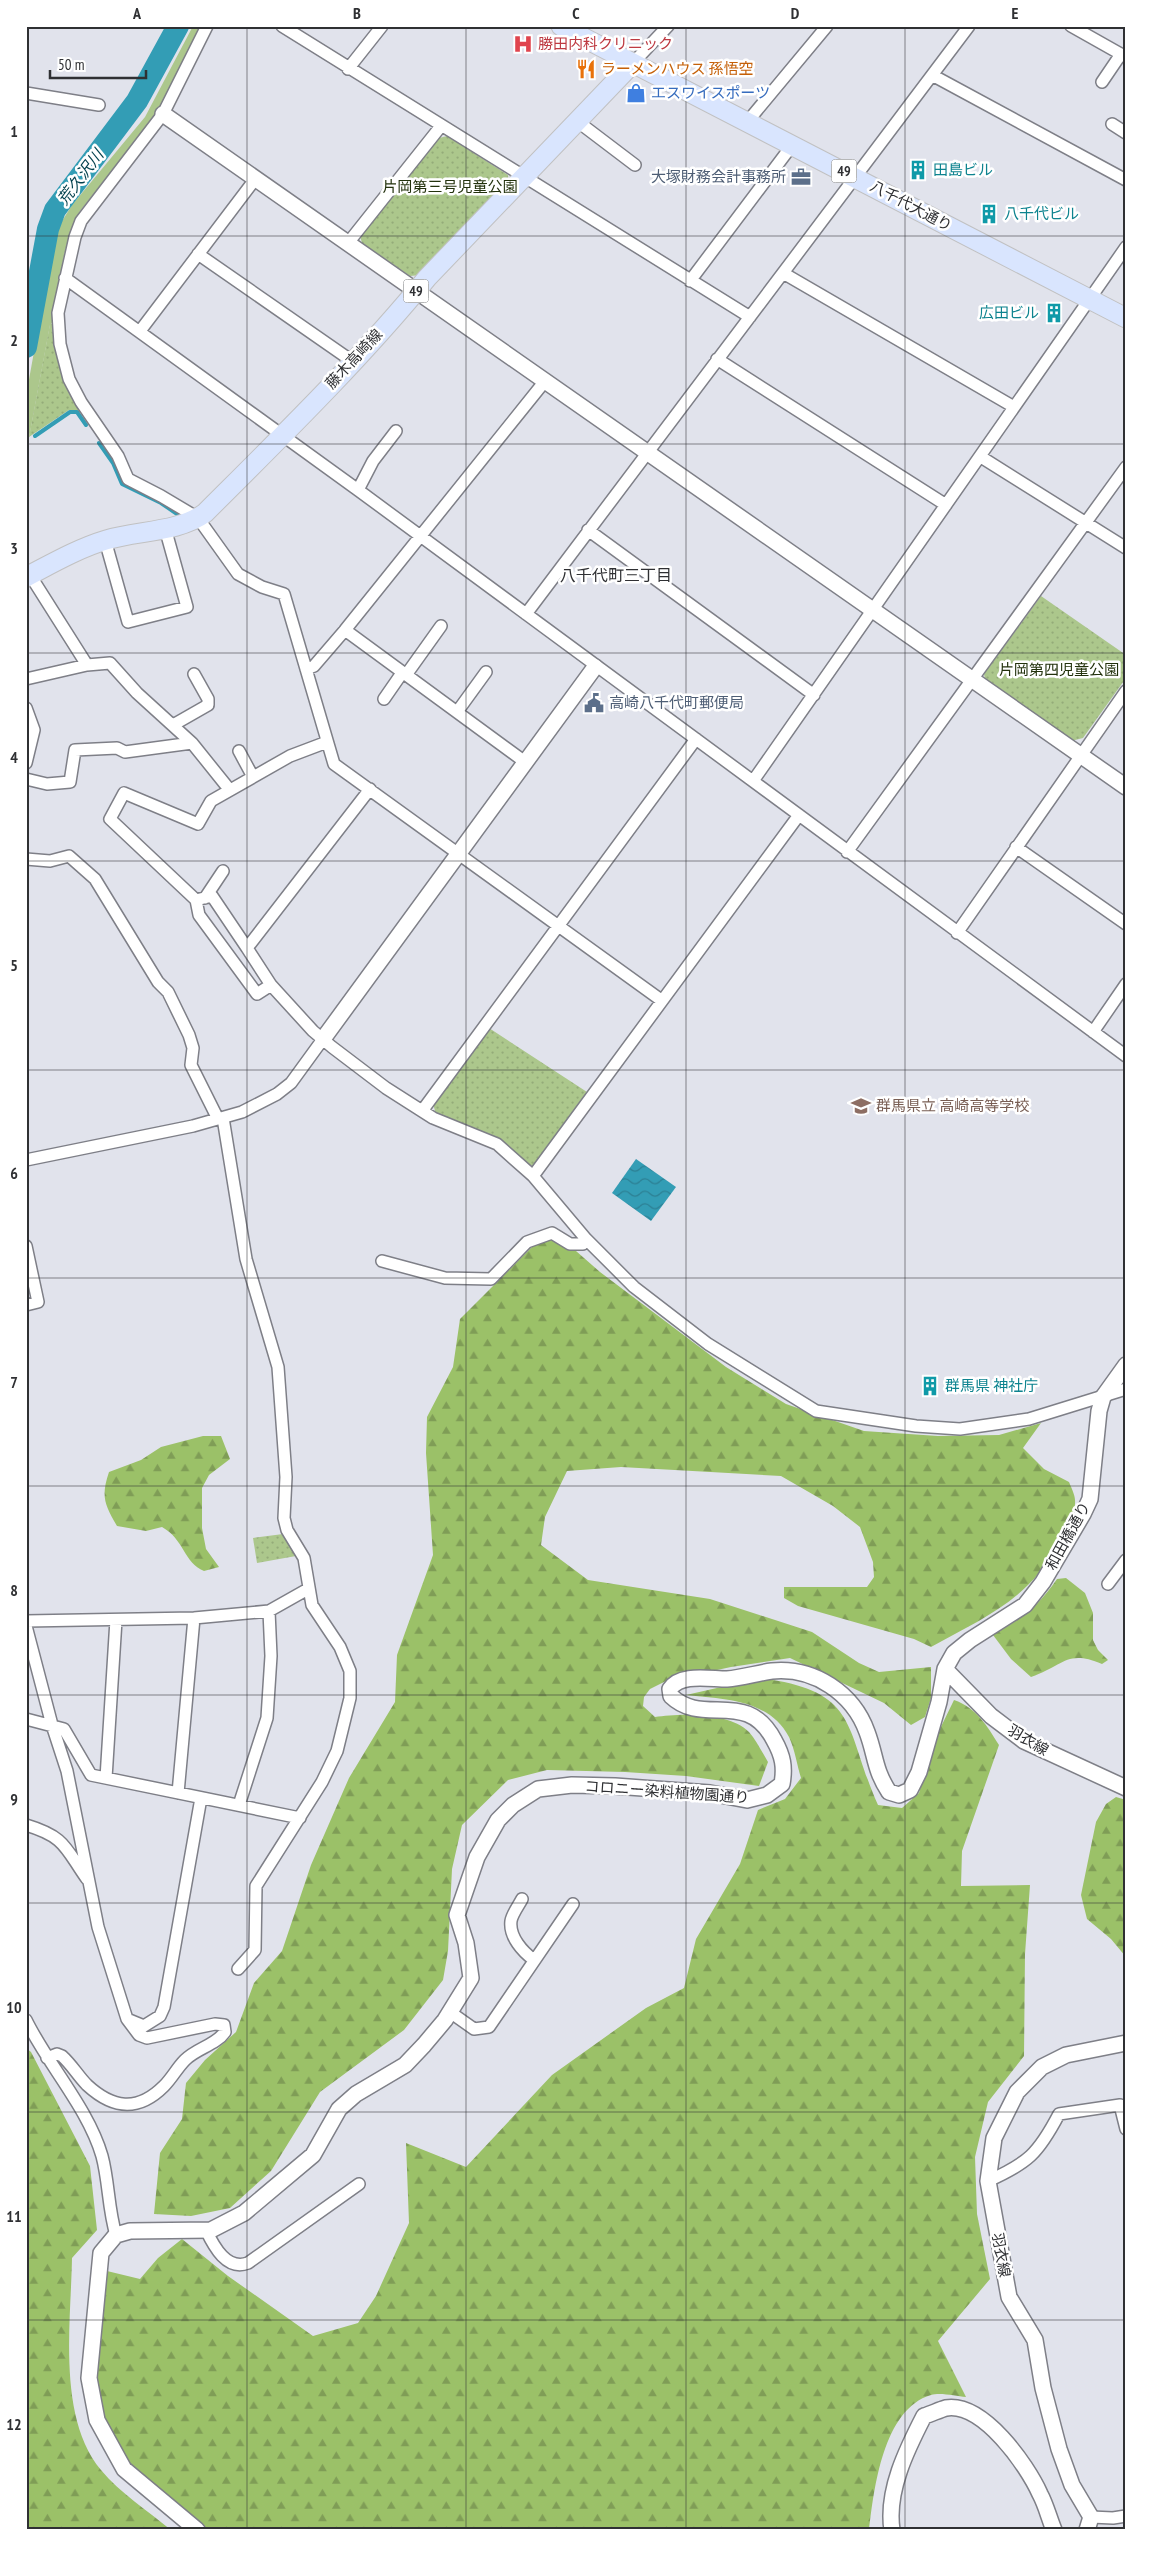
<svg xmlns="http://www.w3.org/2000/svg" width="1152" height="2556" font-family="'PT Sans Narrow','Noto Sans JP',sans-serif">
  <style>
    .grass { fill: #acc78c }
    .forest { fill: url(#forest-firs) }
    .park { fill: url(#park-dots) }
    .water { fill: url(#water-waves) }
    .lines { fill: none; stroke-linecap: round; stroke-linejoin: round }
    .stream { stroke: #339db5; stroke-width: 4 }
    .river { stroke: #339db5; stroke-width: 22 }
    .minor-casing { stroke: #7e7f87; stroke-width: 14 }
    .tertiary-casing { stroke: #7e7f87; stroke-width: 18 }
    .primary-casing { stroke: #c1c1c2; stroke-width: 21 }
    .minor { stroke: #fff; stroke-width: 11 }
    .tertiary { stroke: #fff; stroke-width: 15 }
    .primary { stroke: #d9e5fe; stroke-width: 19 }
    .grid { fill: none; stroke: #2f3033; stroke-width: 1; stroke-opacity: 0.55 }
    .labels { text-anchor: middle; stroke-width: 5; stroke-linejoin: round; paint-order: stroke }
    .shield { fill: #fff; stroke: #6d6e70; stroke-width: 1 }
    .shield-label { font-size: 14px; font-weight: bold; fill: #2f3033 }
    .health-label { font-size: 15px; fill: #be3a42; stroke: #fff; text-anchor: start }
    .food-label { font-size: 15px; fill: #c56008; stroke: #fff; text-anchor: start }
    .shop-label { font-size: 15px; fill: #366cbe; stroke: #fff; text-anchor: start }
    .culture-label { font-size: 15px; fill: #0d838f; stroke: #fff; text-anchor: start }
    .service-label { font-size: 15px; fill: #4e5e75; stroke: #fff; text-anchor: end }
    .park-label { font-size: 15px; fill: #23320d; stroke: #fff }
    .street-label { font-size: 15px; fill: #2f3033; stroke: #fff }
    .education-label { font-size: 15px; fill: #785e54; stroke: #fff; text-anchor: start }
    .water-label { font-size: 16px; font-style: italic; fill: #003f4c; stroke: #fff }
    .neighbourhood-label { font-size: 16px; fill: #2f3033; stroke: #fff }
    .neatline { fill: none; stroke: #2f3033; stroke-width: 2 }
    .grid-label { font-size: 16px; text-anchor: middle; font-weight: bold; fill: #2f3033 }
  </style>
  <defs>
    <pattern id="forest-firs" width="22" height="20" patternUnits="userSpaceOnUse" patternTransform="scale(1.25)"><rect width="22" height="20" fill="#9bc168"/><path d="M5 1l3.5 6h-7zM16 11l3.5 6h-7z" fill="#7f9d56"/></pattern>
    <pattern id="park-dots" width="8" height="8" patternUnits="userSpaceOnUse" patternTransform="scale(1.25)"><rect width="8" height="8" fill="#acc78c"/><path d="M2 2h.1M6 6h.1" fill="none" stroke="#94ab79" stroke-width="1.8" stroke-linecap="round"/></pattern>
    <pattern id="water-waves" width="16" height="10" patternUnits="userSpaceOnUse" patternTransform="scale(1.25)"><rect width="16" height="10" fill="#339db5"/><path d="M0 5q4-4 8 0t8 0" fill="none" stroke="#2c8094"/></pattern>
  </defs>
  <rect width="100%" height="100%" fill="#e1e3ec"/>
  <path class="grass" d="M193,26H201L153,119L80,211C62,245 59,284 53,322L50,325L26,454V396L47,280L59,226L72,205L145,117Z"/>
  <path class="forest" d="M550,1239L576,1251L600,1272L726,1367L786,1404L864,1431L938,1436L999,1435L1041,1423L1023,1448L1044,1469L1069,1482C1071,1487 1075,1495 1075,1500C1076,1512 1067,1529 1061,1540C1029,1600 987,1616 931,1647L914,1639L798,1606L784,1598V1587H867L874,1577L873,1562L860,1527L833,1506L781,1476L621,1467L567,1471L545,1517L541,1545L588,1580L710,1599L812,1632L859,1663L879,1672L931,1667V1698L925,1717L911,1725L884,1703L790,1658L731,1667L666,1681L650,1689L644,1697L643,1706L655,1717C680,1713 730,1712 749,1732C756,1740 762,1752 768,1762L759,1786L686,1776L625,1772L547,1770L508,1780L462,1825L452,1869L448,1951L443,1980L404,2030L320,2092L271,2171L230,2208L191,2216L154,2214L160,2153L182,2119L186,2083L205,2060L236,2032L254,1983L282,1951L311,1865L349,1778L395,1702L397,1655L433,1555L426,1453L427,1417L453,1367L460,1319L532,1247Z
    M203,1436H221L230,1459L209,1475L202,1488V1528L206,1549L219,1567L204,1571C184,1563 184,1539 162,1527L146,1531L117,1526C104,1504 101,1496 109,1472L141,1460L161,1447Z
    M1066,1578L1085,1593L1093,1613V1640L1098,1650L1108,1660L1102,1664C1066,1649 1064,1666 1031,1677L1011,1659L993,1635C1023,1617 1037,1608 1057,1579Z
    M761,1678C861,1691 844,1729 878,1805L902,1808L919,1793L935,1739L954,1700C977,1708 987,1726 999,1745L962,1851L961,1886L1030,1885L1025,1954L1024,2056L988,2102L975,2157L977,2214L990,2279L938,2341L966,2397C956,2396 940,2392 931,2395C883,2409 874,2489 869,2530H204L123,2465L101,2428L89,2351L107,2271L140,2279L158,2258L182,2239L228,2276L313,2336L358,2323L376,2296L409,2223L406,2143L466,2167L552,2075L646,2008L684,1988L696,1939L740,1864L758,1810L785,1799L801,1778C797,1765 795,1750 789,1737C769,1699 723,1699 686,1695Z
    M1116,1797L1126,1800V1957L1111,1939L1087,1919L1081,1895L1096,1822L1106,1804Z
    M26,2048L31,2052L90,2166L97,2230L72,2258C71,2323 57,2417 101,2470C120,2493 148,2511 171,2530H26Z"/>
  <path class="park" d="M447,136L508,175L509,183L421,275L410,276L362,243L360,236L439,138Z
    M50,324H52C55,356 62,385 81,413L69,410L29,437Z
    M1041,596L1126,655V678L1083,738L1071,741L985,679L984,674Z
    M489,1028L587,1092L534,1165L528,1166L491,1136L436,1115L433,1103Z
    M283,1534L296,1556L257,1563L253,1538Z"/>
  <path class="water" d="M636,1159L676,1187L651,1221L612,1193Z"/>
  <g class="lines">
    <path class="stream" d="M35,436L70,412H77L86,425
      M99,443L113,463L122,484L161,503L180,516"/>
    <path class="river" d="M26,347L48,229L55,210L137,101L178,26"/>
    <defs>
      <path id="minor" d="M207,26L163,114L81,221L75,237L58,313L60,344L69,379L81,402L118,456L128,479L161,496L198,518L238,574L262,587L284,594L334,764L661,1000
        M282,26L750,317
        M1071,26L1126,57
        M633,63L668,26
        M348,69L382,26
        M932,75L1126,180
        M1102,82L1121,54
        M26,93L99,105
        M577,121L635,165
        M748,121L827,26
        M1112,124L1126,133
        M348,243L441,126
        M198,254L352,361
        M783,273L1014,407
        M65,278L358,490L1126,1056
        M690,281L793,144
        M140,331L256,178
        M717,359L946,505
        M981,457L1126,548
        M358,490L373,461L396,431
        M588,530L814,695
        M105,540L128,622L187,607L165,528
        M30,575L87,665
        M526,614L969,26
        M345,630L525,762
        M306,669L314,666L345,630L545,381
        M406,675L441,626
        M26,679L87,665L110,663L137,693L192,743L229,789
        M384,699L402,673
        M26,708L34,730L26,763
        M457,712L486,672
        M173,725L208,705V699L194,674
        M239,751L253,777
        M26,779L47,784L70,782L75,750L117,748L125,752L192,743
        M753,781L1126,247
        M370,789L247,948L271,985L313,1031L332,1047L386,1088L433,1118L497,1144L533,1176L586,1239L634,1287L708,1344L816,1411L916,1426L960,1429L1029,1419L1126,1389
        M1016,847L1126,924
        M847,852L1126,467
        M26,859L50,861L69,856L95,879L158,982L168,992L189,1035L193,1048L191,1065L218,1119
        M205,898L223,871
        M196,900L212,896L247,948
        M957,933L1126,691
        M271,985L257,994L199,915L196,900L110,819L124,793L198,824L211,801L290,756L327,742
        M1093,1032L1126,984
        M422,1111L696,739
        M223,1118L246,1259L278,1367L286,1477L284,1518L287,1530L304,1558L312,1605L340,1647L350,1671V1698L337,1751L322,1782L256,1886L255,1950L238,1969
        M26,1160L193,1126L242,1112L277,1094L291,1083L323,1039
        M533,1176L799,815
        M26,1246L38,1302L26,1305
        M382,1261L445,1278L491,1279L527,1242L552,1233L570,1244H583L586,1239
        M1108,1584L1126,1560
        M26,1621L194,1618L269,1611L308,1589
        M26,1626L52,1725L67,1771L98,1927L127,2019L139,2035L147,2038L215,2024L224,2025L225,2032C216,2045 197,2048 185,2060C177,2068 172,2078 164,2086C137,2113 112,2108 87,2085C78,2076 72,2065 62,2056L57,2054L47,2058
        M26,1719L64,1729L91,1775L300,1818
        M106,1778L116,1620
        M178,1793L194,1618
        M239,1805L267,1718L271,1656L269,1611
        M26,1825C66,1837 65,1848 87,1879
        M522,1899C519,1905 512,1914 511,1921C509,1937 523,1952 534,1960
        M450,2012L474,2029L489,2027L573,1904
        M127,2019L144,2026L160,2016L164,2007L201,1798
        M26,2020C48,2065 88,2108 102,2156C109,2182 108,2209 116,2235
        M988,2181C1028,2163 1038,2154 1059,2114L1120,2105L1126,2129
        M206,2230C214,2247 227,2271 248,2263L359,2184
        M1091,2517L1113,2518L1126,2516"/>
      <path id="tertiary" d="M163,114L1126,787
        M323,1039L595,667
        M945,1669L991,1716L1024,1741L1126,1788
        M197,2530L124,2469L97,2420L89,2378L101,2253L116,2235L130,2231L211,2230L244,2213L313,2155L339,2109L356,2094L405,2065L424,2045L445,2020L471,1978L466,1943L457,1915L477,1857L498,1820L513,1805L538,1789L572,1785L615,1786L710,1793L747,1800L767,1795L782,1784C785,1767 783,1756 774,1740C747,1688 703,1727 671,1696L670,1689C680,1673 709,1679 727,1679C742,1678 757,1673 772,1671C814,1667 853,1693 867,1732C876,1756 874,1769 889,1792L899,1795L910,1790L919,1772L939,1702L945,1669L954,1653L970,1640L1025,1605L1043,1582L1083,1514L1090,1499L1099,1411L1103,1397L1126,1365
        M892,2530C886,2491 907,2449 924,2416C931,2414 939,2410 946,2408C983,2402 1027,2465 1040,2494C1046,2505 1049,2518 1054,2530
        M1087,2530L1091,2517L1072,2485L1059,2449L1043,2388L1035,2340L1009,2297L988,2181L994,2138L1017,2092L1042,2067L1066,2055L1126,2043"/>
      <path id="primary" d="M561,26L1126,318
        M26,577C51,564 79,548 106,540C138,530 177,533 205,513C281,437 359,361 427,278L633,63"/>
    </defs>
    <use href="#minor" class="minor-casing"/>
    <use href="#tertiary" class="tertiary-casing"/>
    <use href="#primary" class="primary-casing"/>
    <use href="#minor" class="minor"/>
    <use href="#tertiary" class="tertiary"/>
    <use href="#primary" class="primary"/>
  </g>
  <path class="grid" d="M247,26V2530M466,26V2530M686,26V2530M905,26V2530M26,236H1126M26,444H1126M26,653H1126M26,861H1126M26,1070H1126M26,1278H1126M26,1486H1126M26,1695H1126M26,1903H1126M26,2112H1126M26,2320H1126"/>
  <defs>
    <symbol id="hospital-bare" viewBox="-9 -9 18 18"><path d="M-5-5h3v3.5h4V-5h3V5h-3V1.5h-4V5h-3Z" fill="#e0444e" stroke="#fff" stroke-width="2.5" paint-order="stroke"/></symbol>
    <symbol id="restaurant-bare" viewBox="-9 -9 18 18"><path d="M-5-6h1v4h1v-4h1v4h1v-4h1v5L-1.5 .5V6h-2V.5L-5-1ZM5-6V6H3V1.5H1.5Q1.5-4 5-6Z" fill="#e8710a" stroke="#fff" stroke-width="2.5" paint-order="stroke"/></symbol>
    <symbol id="shop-bare" viewBox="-9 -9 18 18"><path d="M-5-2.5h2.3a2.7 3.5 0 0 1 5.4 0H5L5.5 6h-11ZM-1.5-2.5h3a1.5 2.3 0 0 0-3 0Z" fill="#3f7fe0" stroke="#fff" stroke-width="2.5" paint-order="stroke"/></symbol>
    <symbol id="building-bare" viewBox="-9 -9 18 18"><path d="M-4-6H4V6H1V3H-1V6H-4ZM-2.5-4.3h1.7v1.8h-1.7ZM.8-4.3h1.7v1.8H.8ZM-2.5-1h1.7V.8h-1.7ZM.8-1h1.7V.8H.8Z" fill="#0f9aa8" stroke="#fff" stroke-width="2.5" paint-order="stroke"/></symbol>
    <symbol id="office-bare" viewBox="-9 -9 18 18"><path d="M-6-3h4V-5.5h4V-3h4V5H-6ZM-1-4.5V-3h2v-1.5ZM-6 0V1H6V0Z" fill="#5c6f8a" stroke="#fff" stroke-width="2.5" paint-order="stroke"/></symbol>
    <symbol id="civic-bare" viewBox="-9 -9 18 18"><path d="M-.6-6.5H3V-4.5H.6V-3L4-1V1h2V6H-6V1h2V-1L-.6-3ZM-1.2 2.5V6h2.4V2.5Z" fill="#5c6f8a" stroke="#fff" stroke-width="2.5" paint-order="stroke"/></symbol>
    <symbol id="school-bare" viewBox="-9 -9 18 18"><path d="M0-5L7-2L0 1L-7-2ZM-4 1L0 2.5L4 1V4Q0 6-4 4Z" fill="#8d6e63" stroke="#fff" stroke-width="2.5" paint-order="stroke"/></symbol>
  </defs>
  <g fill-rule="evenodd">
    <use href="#hospital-bare" x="509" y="30" width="28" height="28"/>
    <use href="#restaurant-bare" x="572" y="55" width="28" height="28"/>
    <use href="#shop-bare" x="622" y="79" width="28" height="28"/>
    <use href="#building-bare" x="904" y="156" width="28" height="28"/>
    <use href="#office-bare" x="787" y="163" width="28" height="28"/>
    <use href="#building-bare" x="975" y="200" width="28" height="28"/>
    <use href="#building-bare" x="1040" y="299" width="28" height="28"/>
    <use href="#civic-bare" x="580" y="689" width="28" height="28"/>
    <use href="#school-bare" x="847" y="1092" width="28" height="28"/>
    <use href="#building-bare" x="916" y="1372" width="28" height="28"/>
  </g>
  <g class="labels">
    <g class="shield">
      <rect x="831.5" y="159.5" width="25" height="23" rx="4"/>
      <rect x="403.5" y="279.5" width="25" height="23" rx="4"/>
    </g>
    <g class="shield-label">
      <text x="844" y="176">49</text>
      <text x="416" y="296">49</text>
    </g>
    <g class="health-label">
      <text x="538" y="49">勝田内科クリニック</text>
    </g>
    <g class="food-label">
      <text x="601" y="74">ラーメンハウス 孫悟空</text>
    </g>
    <g class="shop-label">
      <text x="651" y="98">エスワイスポーツ</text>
    </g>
    <g class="culture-label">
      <text x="933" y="175">田島ビル</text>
      <text x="1004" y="219">八千代ビル</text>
      <text x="1039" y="318" text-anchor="end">広田ビル</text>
      <text x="945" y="1391">群馬県 神社庁</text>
    </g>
    <g class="service-label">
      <text x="786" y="182">大塚財務会計事務所</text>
      <text x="609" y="708" text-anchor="start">高崎八千代町郵便局</text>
    </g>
    <g class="park-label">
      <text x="450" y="192">片岡第三号児童公園</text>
      <text x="1059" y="675">片岡第四児童公園</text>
    </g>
    <g class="street-label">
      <text transform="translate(911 206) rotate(28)" y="5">八千代大通り</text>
      <text transform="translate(354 359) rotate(-47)" y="5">藤木高崎線</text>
      <text transform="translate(1068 1536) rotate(-61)" y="5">和田橋通り</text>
      <text transform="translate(1028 1740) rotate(31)" y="5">羽衣線</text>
      <text transform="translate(667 1792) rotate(4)" y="5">コロニー染料植物園通り</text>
      <text transform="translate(1001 2255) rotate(80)" y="5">羽衣線</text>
    </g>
    <g class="education-label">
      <text x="876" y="1111">群馬県立 高崎高等学校</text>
    </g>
    <g class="water-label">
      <text transform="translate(80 177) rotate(-53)" y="6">荒久沢川</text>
    </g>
    <g class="neighbourhood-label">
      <text x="616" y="581">八千代町三丁目</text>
    </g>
  </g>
  <rect width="1152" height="2556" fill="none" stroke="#ffffff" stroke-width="55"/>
  <path d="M50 70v8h96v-8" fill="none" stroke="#2f3033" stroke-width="2.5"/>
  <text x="58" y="70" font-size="15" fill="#2f3033" stroke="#ffffff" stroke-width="4" paint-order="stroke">50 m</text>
  <rect x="28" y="28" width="1096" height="2500" class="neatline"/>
  <g class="grid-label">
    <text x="137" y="19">A</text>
    <text x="357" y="19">B</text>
    <text x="576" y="19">C</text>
    <text x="795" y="19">D</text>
    <text x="1015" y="19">E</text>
    <text x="14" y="137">1</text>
    <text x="14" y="346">2</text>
    <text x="14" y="554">3</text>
    <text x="14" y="763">4</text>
    <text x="14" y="971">5</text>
    <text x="14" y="1179">6</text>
    <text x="14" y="1388">7</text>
    <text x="14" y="1596">8</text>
    <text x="14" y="1805">9</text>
    <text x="14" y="2013">10</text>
    <text x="14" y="2222">11</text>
    <text x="14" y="2430">12</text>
  </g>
</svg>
